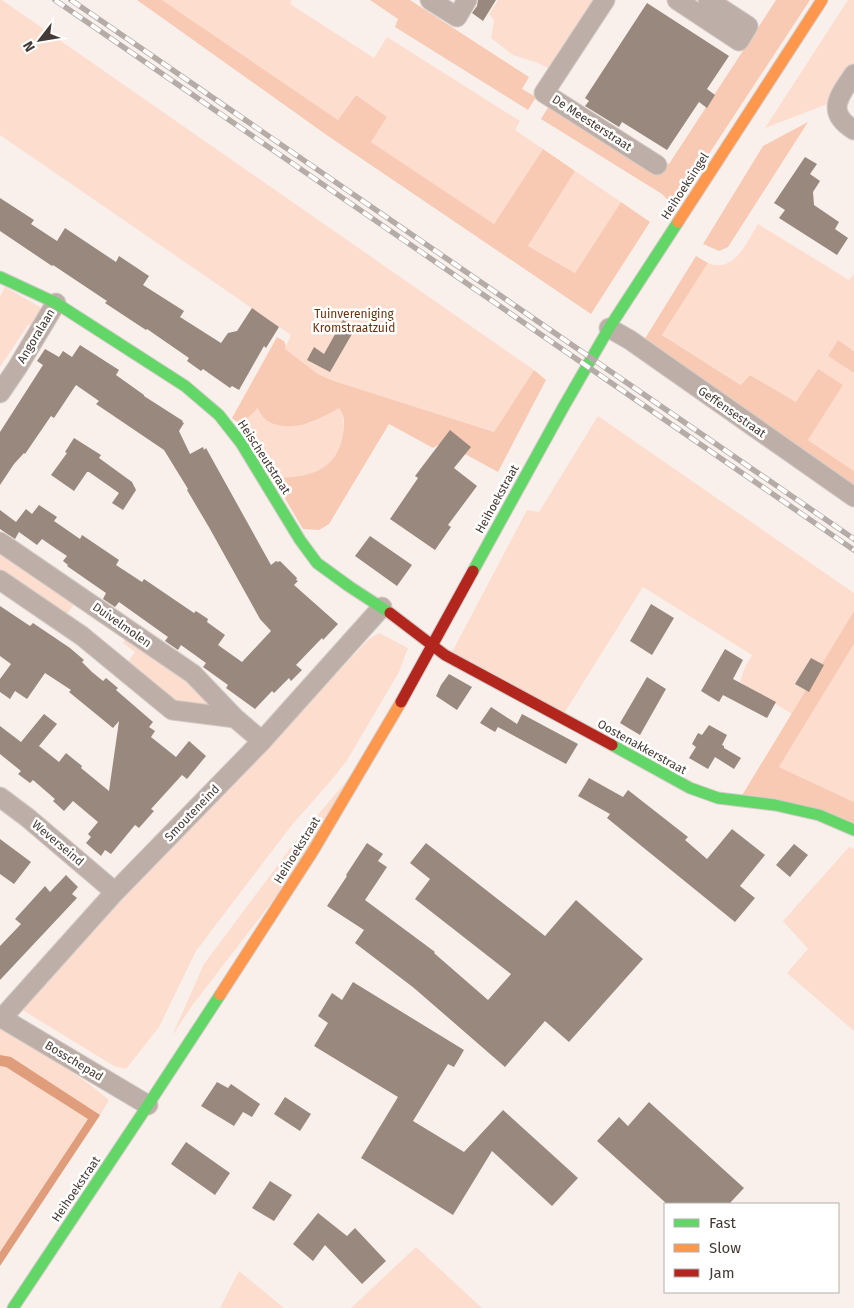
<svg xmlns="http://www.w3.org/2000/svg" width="854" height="1308" font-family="'Fira Sans',sans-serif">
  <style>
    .green { fill: #fcddce }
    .forest { fill: #f8cab4 }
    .water { fill: #e09d7b }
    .building { fill: #99887e }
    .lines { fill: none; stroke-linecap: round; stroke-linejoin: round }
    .street-casing { stroke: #d4ccc8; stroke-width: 21 }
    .fast-casing { stroke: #d4ccc8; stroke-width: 13 }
    .slow-casing { stroke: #d4ccc8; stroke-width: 13 }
    .jam-casing { stroke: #d4ccc8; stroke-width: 13 }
    .street { stroke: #bdafa7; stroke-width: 19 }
    .fast { stroke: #63d668; stroke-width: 11 }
    .slow { stroke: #ff974d; stroke-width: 11 }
    .jam { stroke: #b3261e; stroke-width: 11 }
    .rail-casing { stroke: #b6aca7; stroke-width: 5.5 }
    .rail { stroke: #fff; stroke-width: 4; stroke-dasharray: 11; stroke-linecap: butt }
    .labels { text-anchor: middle; stroke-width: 5; stroke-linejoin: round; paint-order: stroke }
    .street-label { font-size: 12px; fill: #443a35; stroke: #fff }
    .park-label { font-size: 12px; fill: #6c310f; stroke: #fff }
  </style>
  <rect width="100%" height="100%" fill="#f9f0ec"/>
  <path class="green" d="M0,0H2L534,370L494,432L331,380L318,374L285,349L291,335L0,135Z
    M162,0H292L290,4L374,58L387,37L520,121L515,130L543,149L494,224L371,142L387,117L356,95L338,120Z
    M498,0H597L552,70L538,63L513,55L491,38L494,20L489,14Z
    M848,0H854V66L830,103L765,128Z
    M575,171L621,202L575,273L528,246Z
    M758,224L849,280L854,274V349L853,350L838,340L828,356L854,373V471L808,440L843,385L796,402L750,375L742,385L662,335L708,263C734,274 747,242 758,224Z
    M5,287L40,307L41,314L37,324L28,325L0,367V297Z
    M258,408L264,418L271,423H310L323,417L339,408C345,418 344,426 343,438C337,474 302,477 273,478L241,425Z
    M598,416L854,593V611L792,714L740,682L745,667L752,655L643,587L563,715L451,654L527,510L539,512Z
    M0,550L76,602L66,615L0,572Z
    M379,633L408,648L399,672L346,762L328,784L291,826L196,951L159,1027L126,1069L114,1066L24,1011L19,1000L253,762L369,639Z
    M127,637L189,680L212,704L210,708L174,702L127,663L135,652L123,643Z
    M854,644V802L779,767Z
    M356,770L308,855L191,1007L172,1036L204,964L298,838Z
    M849,847L854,849V1031L787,973L808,949L783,921Z
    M0,1023L89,1084L109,1100L98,1119L0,1264Z
    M416,1247L482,1308H351Z
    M239,1271L284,1308H220Z"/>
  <path class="forest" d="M137,0H162L338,120L356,95L387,117L371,142L494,224L543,149L575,171L528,246L575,273L621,202L650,222L591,314L328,136Z
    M370,0H410L529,77L522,89L536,97L528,110L395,27L398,19Z
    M776,0H810L686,189L668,200L662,194L541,119L549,106L669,164Z
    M808,122L728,247L719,251L703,244L763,146Z
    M696,256L708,263L662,335L741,385L750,375L796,402L818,369L843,385L808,440L854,471V492L641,345Z
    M277,337L284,341L286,346L285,349L318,374L331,380L494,432L534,370L546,380L498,472L443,442L433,448L389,424L329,524L319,530L303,529L273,478C307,477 337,473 343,434C345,424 345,416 339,408C320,419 300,430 278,425C273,424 268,422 264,418C261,415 259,411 258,408L241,425L232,418Z
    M838,340L854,351V373L828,356Z
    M854,611V644L779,767L854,802V826L741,797Z"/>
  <path class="water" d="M0,1055L11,1057L100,1115L0,1266V1252L88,1119L6,1067L0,1066Z"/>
  <path class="building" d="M478,0H496L483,21L472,13L477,6Z
    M647,3L729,56L707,89L715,95L707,108L699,102L667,150L622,122L619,127L585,106L589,101L585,98Z
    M805,157L817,164L810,174L820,181L813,192L814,205L839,222L835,229L848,238L837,255L779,218L785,210L774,203Z
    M0,198L34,220L31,224L57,241L65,228L116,262L119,256L149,276L143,285L184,311L180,317L221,343L228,333L237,331L252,308L279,327L266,348L264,346L239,390L232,386L230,388L203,369L201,371L187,361L189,358L147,329L146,330L105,303L107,301L53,265L52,266L0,231Z
    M343,320L356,327L330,372L307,360L314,347L324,354Z
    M80,345L119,370L116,375L144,395V396L183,421L182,422L184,423L179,431L190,454L203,447L204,450L206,448L271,565L276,561L278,562L280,561L297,578L296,580L298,581L294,585L338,624L323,640L322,638L296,665L302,670L291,681L289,678L274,693L272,691L255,709L226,688L228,685L203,667L206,663L181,645L178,650L165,641L168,637L119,602L115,607L103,599L106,593L67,566L68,565L63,561L67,556L55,548L42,539L37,545L19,532L15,539L0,529V510L16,522L26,509L32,514L39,505L57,517L54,521L80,539L82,535L119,560L116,565L142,582L144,579L194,613L196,611L208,619L207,622L225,635L218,645L242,662L271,631L260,619L210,529L187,490L188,489L164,450L96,404L99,401L76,385L54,418L51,416L25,454L24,453L14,464L0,485V432L43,365L37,361L45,349L59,357L63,351L72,357Z
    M450,430L471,447L454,468L477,486L448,525L451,527L435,550L390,519L418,478L415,476Z
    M74,438L101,455L99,458L132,482L136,490L123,510L112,503L119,493L89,472H87L74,491L51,475L67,453L65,452Z
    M370,536L412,565L397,586L355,556Z
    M651,604L674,618L652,655L630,641Z
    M0,606L30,626L33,623L70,648L84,660L82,662L92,672L103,681L106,678L118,688L116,690L153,722L149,727L155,731L151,737L176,757L189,741L206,756L187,779L182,775L151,809L154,811L139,828L135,825L111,854L105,850L101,856L86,843L91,837L88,834L98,822L73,801L64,811L53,801L55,799L33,780L30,783L18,774L21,771L0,754V726L21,742L44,714L57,724L39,746L59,762L66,753L82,766L81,768L109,791L119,721L113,728L69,692L71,690L45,673L27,699L15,691L10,699L0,692V679L11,664L0,656Z
    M725,649L743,660L733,679L776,702L767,718L723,695L719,702L701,691Z
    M811,658L824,665L809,692L795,684Z
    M449,674L472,687L457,710L436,696L441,685Z
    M647,677L666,689L640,735L620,723Z
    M491,707L517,724L522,714L578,744L566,764L498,727L495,732L480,723Z
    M709,725L727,735L722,745L724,746V748L741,758L734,769L715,757L708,769L689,758L696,747L692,744L698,733L702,735Z
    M589,778L623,797L628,790L688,837L685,840L707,859L732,829L765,855L740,886L755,898L735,922L607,818L610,814L578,796Z
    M0,839L31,862L14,884L0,874Z
    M367,843L383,854L378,861L387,867L365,900L435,952L434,953L488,1000L511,974L415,899L430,879L410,863L426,843L545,936L576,900L643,959L569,1042L545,1021L505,1067L414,988L355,943L364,930L327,906L347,876L346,875Z
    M794,844L808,855L790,877L776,865Z
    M66,875L78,887L72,894L77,898L0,980V946L21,924L15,919L45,886L50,892Z
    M353,982L464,1050L454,1067L448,1064L413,1121L464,1152L503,1110L578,1178L552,1206L492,1151L453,1215L361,1158L398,1097L314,1046L328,1023L318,1016L332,993L342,1000Z
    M217,1082L228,1088L231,1084L260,1104L252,1117L243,1112L234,1126L201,1106Z
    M285,1097L311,1114L300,1131L274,1114Z
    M649,1102L744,1188L729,1204H667L597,1141L619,1117L628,1126Z
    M186,1142L230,1173L215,1195L171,1164Z
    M270,1181L292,1195L274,1221L252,1208Z
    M318,1213L347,1236L355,1228L386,1261L362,1284L325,1245L313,1261L293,1244Z"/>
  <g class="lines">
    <defs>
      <path id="street" d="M430,0L457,17L467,0
        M605,0L544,93L657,165
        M677,0L739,41L748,26L708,0
        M854,74C839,96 825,112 854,130
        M609,328L630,340L854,497
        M0,393L17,368L56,303
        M0,542L193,674L235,718L262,741
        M0,580L82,636L172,710L235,718
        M0,797L28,818L115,892
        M0,1017L126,1092L148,1105
        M2,1018L115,892L262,741L382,607"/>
      <path id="fast" d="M0,277L56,303L185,386L219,415L241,443L300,540L317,563L350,587L390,613
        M473,571L564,406L609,328L678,222
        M612,745L690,788L718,798L775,805L819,815L854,830
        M13,1308L148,1105L220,995"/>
      <path id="slow" d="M678,222L822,0
        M220,995L313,851L401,702"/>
      <path id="jam" d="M390,613L445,655L612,745
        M401,702L473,571"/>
    </defs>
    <use href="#street" class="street-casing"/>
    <use href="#fast" class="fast-casing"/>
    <use href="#slow" class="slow-casing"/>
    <use href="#jam" class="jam-casing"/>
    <use href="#street" class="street"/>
    <use href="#fast" class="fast"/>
    <use href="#slow" class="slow"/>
    <use href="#jam" class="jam"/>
    <defs>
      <path id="rail" d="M55,0L854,550
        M71,0L854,539"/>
    </defs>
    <use href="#rail" class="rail-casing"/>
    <use href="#rail" class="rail"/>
  </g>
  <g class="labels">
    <g class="street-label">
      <text transform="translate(592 123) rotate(33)" y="4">De Meesterstraat</text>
      <text transform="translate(685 186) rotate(-57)" y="4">Heihoeksingel</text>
      <text transform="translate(36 336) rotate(-59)" y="4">Angoralaan</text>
      <text transform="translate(732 412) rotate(35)" y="4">Geffensestraat</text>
      <text transform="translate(264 457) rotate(57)" y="4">Heischeutstraat</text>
      <text transform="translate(497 499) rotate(-61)" y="4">Heihoekstraat</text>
      <text transform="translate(122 625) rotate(35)" y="4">Duivelmolen</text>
      <text transform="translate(642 747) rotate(29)" y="4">Oostenakkerstraat</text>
      <text transform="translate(192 813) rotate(-46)" y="4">Smouteneind</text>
      <text transform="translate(58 843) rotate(40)" y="4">Weverseind</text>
      <text transform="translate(297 850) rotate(-58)" y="4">Heihoekstraat</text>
      <text transform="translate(74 1061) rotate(31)" y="4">Bosschepad</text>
      <text transform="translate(76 1189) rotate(-56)" y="4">Heihoekstraat</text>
    </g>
    <g class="park-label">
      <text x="354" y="318">Tuinvereniging<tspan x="354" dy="14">Kromstraatzuid</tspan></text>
    </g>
  </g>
  <rect x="664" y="1203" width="175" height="90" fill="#ffffff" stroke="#b4b0ae"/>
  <rect x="674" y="1219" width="25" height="8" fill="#63d668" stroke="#b4b0ae"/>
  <text x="709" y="1228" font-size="15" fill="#443a35">Fast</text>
  <rect x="674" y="1244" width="25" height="8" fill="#ff974d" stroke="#b4b0ae"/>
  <text x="709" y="1253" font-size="15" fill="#443a35">Slow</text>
  <rect x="674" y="1269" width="25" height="8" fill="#b3261e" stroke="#b4b0ae"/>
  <text x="709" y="1278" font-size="15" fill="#443a35">Jam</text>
  <g transform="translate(40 40) rotate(239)" stroke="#ffffff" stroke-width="4" paint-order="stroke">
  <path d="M0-4L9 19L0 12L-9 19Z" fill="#443a35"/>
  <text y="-8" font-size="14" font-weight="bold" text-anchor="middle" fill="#443a35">N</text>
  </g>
</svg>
